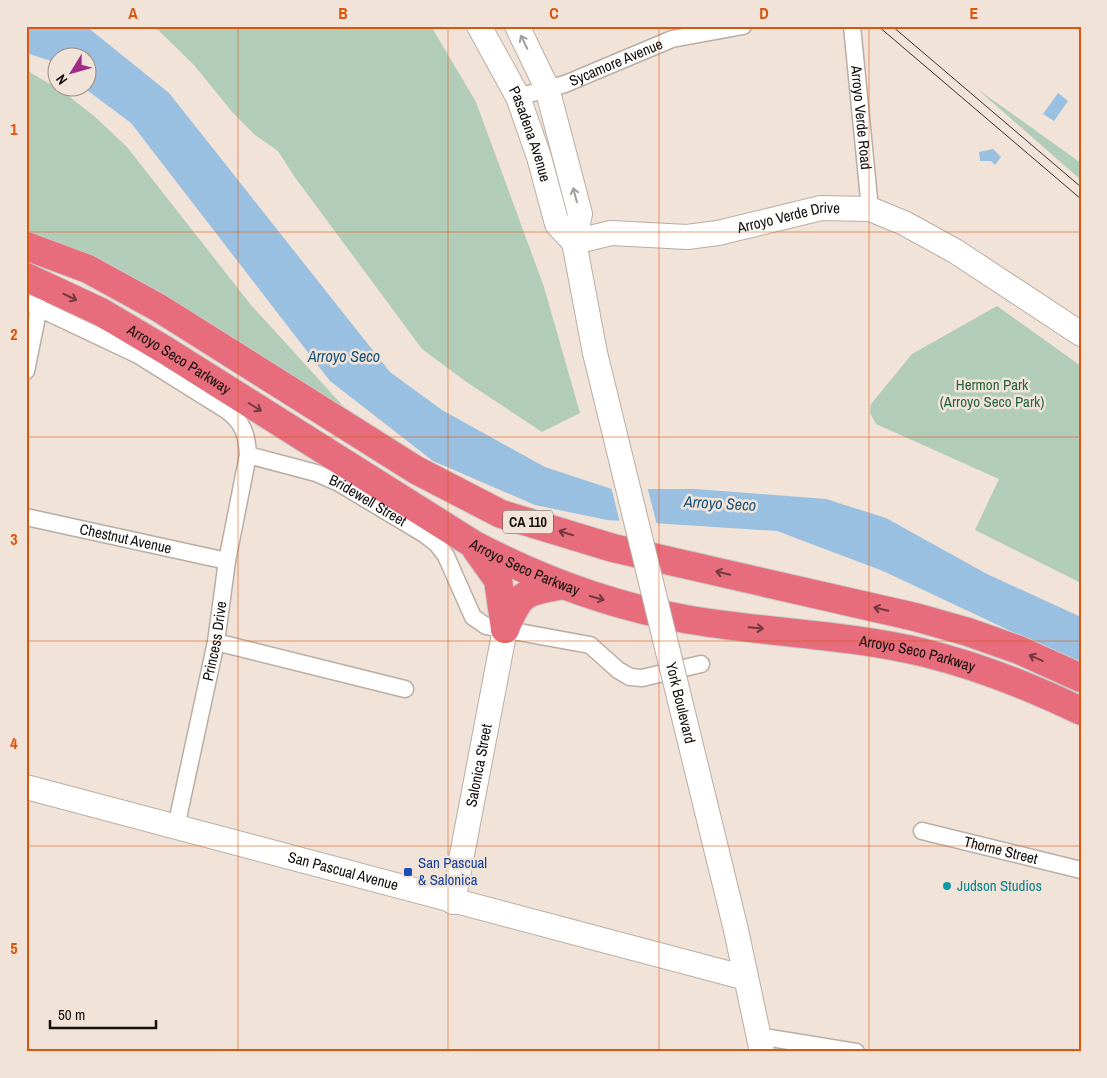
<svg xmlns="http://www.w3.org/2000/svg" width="1107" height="1078" font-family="'Archivo Narrow',sans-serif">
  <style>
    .green { fill: #b1ccb8 }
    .water { fill: #9ac0e1 }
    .pier { fill: #f1e3d8 }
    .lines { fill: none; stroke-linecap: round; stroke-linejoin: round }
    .street-casing { stroke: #baada3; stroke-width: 19 }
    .secondary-casing { stroke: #baada3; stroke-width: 26 }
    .highway-casing { stroke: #cbcaca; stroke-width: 30 }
    .street { stroke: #fff; stroke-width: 16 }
    .secondary { stroke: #fff; stroke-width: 24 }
    .highway { stroke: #e76d7c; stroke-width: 28 }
    .tram { stroke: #37312d; stroke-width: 1 }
    .secondary-bridge-casing { stroke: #baada3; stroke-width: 26; stroke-linecap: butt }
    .secondary-bridge { stroke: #fff; stroke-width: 24 }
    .oneway { stroke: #a19f9e }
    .oneway2 { stroke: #73393e }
    .grid { fill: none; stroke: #dd550c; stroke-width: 1; stroke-opacity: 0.55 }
    .transit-dot { fill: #1a4fb4; stroke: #f1e3d8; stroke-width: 2 }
    .culture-dot { fill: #0f9aa8; stroke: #f1e3d8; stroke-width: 2 }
    .labels { text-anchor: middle; stroke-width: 5; stroke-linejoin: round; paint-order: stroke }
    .shield { fill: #f1e3d8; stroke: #564f49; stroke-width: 1 }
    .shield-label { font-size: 14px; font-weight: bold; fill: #140f0c }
    .street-label { font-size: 15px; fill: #140f0c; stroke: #f1e3d8 }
    .park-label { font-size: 15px; fill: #24663e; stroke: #f1e3d8 }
    .transit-label { font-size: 15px; fill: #164399; stroke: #f1e3d8; text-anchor: start }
    .culture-label { font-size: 15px; fill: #0d838f; stroke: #f1e3d8; text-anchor: start }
    .water-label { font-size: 16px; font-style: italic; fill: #15527c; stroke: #f1e3d8 }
    .neatline { fill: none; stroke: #dd550c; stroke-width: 2 }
    .grid-label { font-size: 16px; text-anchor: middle; font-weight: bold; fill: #dd550c }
  </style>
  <rect width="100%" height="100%" fill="#f1e3d8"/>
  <path class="green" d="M154,26H431L476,102L544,287L580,413L542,432L465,381L422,349L294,176L278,151L255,135L233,113L194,65Z
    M26,70L62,91L94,116L127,147L251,305L364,429L93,261L26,231Z
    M976,88L1081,163V180Z
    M997,306L1081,366V583L975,530L999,479L876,424L870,413L871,404L912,354Z"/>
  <path class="water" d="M26,26H86L169,93L390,372L442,410L545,467L612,489H696L826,499L886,518L987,574L1081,617V664L883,571L777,531L607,520L535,505L433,461L330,381L131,123L84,88H88V58H58L57,67L51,61L26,53Z
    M1058,93L1068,101L1054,121L1043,114Z
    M993,149L1001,157L995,165L991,161H980L979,152Z"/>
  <path class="pier" d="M611,486H647L657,525L620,523Z"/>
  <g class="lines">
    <defs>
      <g id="street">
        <path id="s1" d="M852,26L870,209"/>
        <path id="s2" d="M518,97L565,84L672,39L743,26"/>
        <path id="s3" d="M26,302L138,355L226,410C243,422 247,434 248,455L316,473L339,483L424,534L437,544L446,556L473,617L486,626L590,645L618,670L630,677L642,678L701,664"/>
        <path d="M26,371L39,307"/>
        <path id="s4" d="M26,517L227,561"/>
        <path d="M216,642L405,689"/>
        <path id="s5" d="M176,827L216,642L227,561L248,455"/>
        <path id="s6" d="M922,831L1081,870"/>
        <path d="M758,1036L856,1052"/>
      </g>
      <g id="secondary">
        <path id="s7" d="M479,26L518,97L539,157L557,224L574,242"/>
        <path d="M517,26L547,88L580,214L574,242L595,353"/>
        <path id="s8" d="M574,242L611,233L687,237L718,233L821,208L870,209L904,223L955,251L1081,334"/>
        <path id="s9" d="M26,787L746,978"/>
        <path id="s10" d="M453,902L505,629"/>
        <path d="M736,930L762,1052"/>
      </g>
      <g id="highway">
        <path d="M26,246L88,269L159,308L416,470L501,514L613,548L915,617L968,632L1019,650L1081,678"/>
        <path id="s11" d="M26,277L101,312L165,350L473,544C541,580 609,605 685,619C765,633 846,634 925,653C978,666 1031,687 1081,711"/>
        <path d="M476,549L498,580L505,629"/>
        <path d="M505,629C519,595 522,592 559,586"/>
      </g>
    </defs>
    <use href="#street" class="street-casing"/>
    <use href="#secondary" class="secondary-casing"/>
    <use href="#highway" class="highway-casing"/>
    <use href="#street" class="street"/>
    <use href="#secondary" class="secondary"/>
    <use href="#highway" class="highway"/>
    <path class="tram" d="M878,26L1081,199
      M892,26L1081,187"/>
    <defs>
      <g id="secondary-bridge">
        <path id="s12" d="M595,353L736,930"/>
      </g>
    </defs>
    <use href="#secondary-bridge" class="secondary-bridge-casing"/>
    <use href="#secondary-bridge" class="secondary-bridge"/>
  </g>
  <defs><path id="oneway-shaft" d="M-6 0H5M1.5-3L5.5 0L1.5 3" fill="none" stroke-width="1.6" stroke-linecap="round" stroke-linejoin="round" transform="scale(1.25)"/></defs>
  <g class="oneway">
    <use href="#oneway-shaft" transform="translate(524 42) rotate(-116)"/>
    <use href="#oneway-shaft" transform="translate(575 195) rotate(-105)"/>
  </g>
  <g class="oneway2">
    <use href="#oneway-shaft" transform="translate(70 297) rotate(26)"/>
    <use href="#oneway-shaft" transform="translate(255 407) rotate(32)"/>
    <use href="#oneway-shaft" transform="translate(566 533) rotate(-163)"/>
    <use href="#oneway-shaft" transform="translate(723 573) rotate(-167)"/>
    <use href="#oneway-shaft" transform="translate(597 598) rotate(16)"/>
    <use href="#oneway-shaft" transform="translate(881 609) rotate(-167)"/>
    <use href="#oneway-shaft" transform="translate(756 628) rotate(5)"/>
    <use href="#oneway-shaft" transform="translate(1036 658) rotate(-156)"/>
  </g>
  <path class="grid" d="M238,26V1052M448,26V1052M659,26V1052M869,26V1052M26,232H1081M26,437H1081M26,641H1081M26,846H1081"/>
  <rect class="transit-dot" x="403" y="867" width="10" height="10" rx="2.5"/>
  <circle class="culture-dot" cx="947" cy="886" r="5"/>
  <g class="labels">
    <rect class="shield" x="503" y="510.5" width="50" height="23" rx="4"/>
    <g class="shield-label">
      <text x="528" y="527">CA 110</text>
    </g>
    <g class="street-label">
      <text dy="5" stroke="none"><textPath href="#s2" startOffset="104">Sycamore Avenue</textPath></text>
      <text dy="5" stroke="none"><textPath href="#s1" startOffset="92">Arroyo Verde Road</textPath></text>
      <text dy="5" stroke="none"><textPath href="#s7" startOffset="120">Pasadena Avenue</textPath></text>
      <text dy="5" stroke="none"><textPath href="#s8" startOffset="218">Arroyo Verde Drive</textPath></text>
      <text dy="5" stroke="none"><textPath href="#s11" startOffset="174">Arroyo Seco Parkway</textPath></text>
      <text dy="5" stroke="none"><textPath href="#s3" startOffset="409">Bridewell Street</textPath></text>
      <text dy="5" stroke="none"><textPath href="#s4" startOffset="102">Chestnut Avenue</textPath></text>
      <text dy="5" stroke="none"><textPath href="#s11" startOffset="578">Arroyo Seco Parkway</textPath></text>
      <text dy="5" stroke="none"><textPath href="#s5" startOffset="190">Princess Drive</textPath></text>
      <text dy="5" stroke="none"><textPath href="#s11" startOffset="982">Arroyo Seco Parkway</textPath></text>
      <text dy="5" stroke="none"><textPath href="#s12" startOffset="360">York Boulevard</textPath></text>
      <text dy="5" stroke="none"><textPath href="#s10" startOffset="139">Salonica Street</textPath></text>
      <text dy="5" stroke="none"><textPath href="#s6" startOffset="81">Thorne Street</textPath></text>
      <text dy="5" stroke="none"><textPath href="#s9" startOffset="328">San Pascual Avenue</textPath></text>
    </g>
    <g class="park-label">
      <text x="992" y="390">Hermon Park<tspan x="992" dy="17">(Arroyo Seco Park)</tspan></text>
    </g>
    <g class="transit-label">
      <text x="418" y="868">San Pascual<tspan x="418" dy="17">&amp; Salonica</tspan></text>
    </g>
    <g class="culture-label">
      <text x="957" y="891">Judson Studios</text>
    </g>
    <g class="water-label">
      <text x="344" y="362">Arroyo Seco</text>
      <text transform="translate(720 503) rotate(3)" y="6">Arroyo Seco</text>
    </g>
  </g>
  <rect width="1107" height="1078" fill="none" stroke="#f1e3d8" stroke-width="55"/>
  <g transform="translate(72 72) rotate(233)"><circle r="24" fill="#f1e3d8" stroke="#998e86"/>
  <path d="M0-4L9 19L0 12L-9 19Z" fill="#a12d88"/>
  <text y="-8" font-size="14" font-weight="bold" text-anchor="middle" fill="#140f0c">N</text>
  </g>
  <path d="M50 1020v8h106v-8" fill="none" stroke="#140f0c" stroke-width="2.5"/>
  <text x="58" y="1020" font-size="15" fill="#140f0c" stroke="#f1e3d8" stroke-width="4" paint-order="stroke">50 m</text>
  <rect x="28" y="28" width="1052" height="1022" class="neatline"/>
  <g class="grid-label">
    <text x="133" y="19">A</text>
    <text x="343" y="19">B</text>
    <text x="554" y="19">C</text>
    <text x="764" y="19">D</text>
    <text x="974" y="19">E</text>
    <text x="14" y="135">1</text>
    <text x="14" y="340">2</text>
    <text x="14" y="545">3</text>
    <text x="14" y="749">4</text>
    <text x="14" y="954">5</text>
  </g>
</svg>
